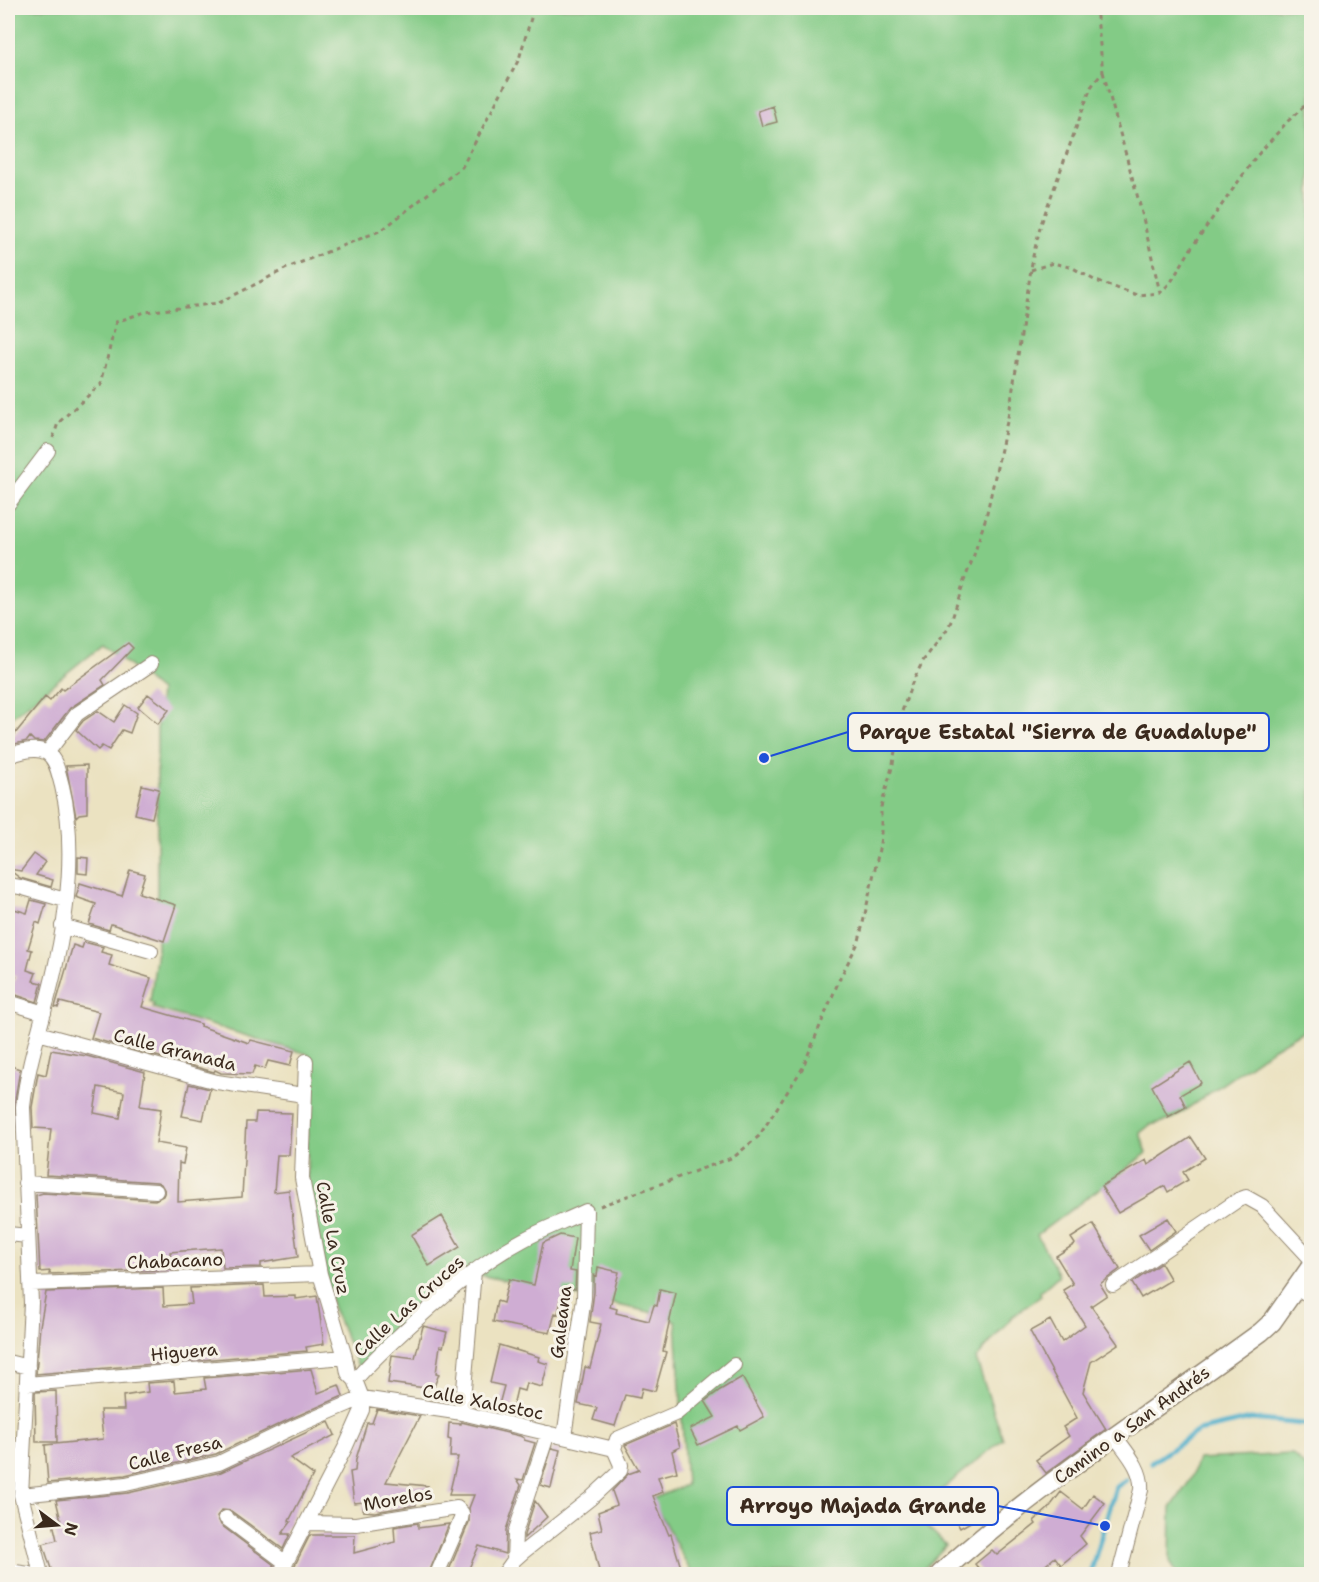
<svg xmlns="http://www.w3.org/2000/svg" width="1319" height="1582" font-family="'Shantell Sans',sans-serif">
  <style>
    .green { fill: #83cb86; stroke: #5f7a52; stroke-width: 1.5 }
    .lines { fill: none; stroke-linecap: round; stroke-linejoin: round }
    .stream { stroke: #4baeca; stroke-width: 5 }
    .building { fill: #cfadd3; fill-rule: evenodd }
    .minor-casing { stroke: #938670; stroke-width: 16 }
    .tertiary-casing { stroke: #938670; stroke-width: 21 }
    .path { stroke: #938670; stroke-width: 3; stroke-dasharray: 4.5 4.5; stroke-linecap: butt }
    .minor { stroke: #fff; stroke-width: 14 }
    .tertiary { stroke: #fff; stroke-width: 18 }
    .labels { text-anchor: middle; stroke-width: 6; stroke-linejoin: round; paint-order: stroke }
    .street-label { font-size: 18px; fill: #3b2a1e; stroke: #f7f3e8 }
    .leader { fill: none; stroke: #1d4ed8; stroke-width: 2 }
    .callout-dot { fill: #1d4ed8; stroke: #f7f3e8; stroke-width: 2 }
    .callout { fill: #f7f3e8; stroke: #1d4ed8; stroke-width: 2 }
    .callout-label { font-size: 20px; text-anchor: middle; font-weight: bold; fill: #3b2a1e }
  </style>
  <rect width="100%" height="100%" fill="#f7f3e8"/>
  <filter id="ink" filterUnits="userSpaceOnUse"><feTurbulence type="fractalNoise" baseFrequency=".0167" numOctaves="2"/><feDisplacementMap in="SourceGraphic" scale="12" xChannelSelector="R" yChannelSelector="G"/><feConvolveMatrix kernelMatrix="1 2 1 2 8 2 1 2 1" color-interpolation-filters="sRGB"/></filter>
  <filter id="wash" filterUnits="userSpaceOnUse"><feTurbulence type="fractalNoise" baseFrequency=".008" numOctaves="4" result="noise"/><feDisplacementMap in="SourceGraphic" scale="24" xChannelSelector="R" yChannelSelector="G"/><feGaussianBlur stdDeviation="1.35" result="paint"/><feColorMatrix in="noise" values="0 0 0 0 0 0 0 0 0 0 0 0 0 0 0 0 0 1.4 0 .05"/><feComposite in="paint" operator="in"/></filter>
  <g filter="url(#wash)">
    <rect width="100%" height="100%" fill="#ebe2c1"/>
    <path class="green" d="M8,8H1311V1026L1274,1048L1171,1120L1150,1125L1140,1133L1147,1153L1037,1235L1059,1275L1040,1292L1041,1296L1013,1316L976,1359L1003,1439L914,1513L946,1545L919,1574H692L652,1499L686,1485L676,1322L668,1316L461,1271L359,1368L332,1306L307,1190L308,1054L153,1008L154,1004L150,1002L157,950V724L160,691L103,644L8,720Z
      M1292,1454L1311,1472V1574H1177L1170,1561L1171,1508L1191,1479L1198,1459Z"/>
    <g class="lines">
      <path class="stream" d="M1151,1463L1198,1431L1251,1419L1312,1425
        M1090,1574L1116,1487L1126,1480"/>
    </g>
    <g id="blocks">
      <path class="building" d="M773,106L777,122L762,126L758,111Z
        M128,643L133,648L102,680L105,685L70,708L44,742L34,741L30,737L27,741L15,744L10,740L45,697L50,701L61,688L63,690Z
        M148,694L169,710L158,724L138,707Z
        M125,705L137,713L130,733L122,730L109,750L102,746L98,750L76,730L83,721L98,711L114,722Z
        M87,765V813L79,814L76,817L66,766Z
        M142,785L159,789L152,818L135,814Z
        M34,854L45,862L36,875L53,880L51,887L20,878L8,869L21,871Z
        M78,857L88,858L87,874L78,873Z
        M130,870L145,874L139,893L176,905L164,941L111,924L109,930L89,924L96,904L76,897L80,883L122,896Z
        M31,900L46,904L40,924L36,922L28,949L32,950L27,970L36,973L33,981L42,983L37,1002L10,993L16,976L8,975V907L27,913Z
        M84,942L103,947L101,952L112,955L109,965L151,978L142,1007L201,1024L200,1026L249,1043L251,1040L294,1051L290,1066L268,1061L265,1069L255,1066L252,1074L221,1073L215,1070L214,1072L91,1038L99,1012L60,1002L58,1008L55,1007L73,945L82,948Z
        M51,1050L87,1056L145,1072L140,1106L161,1109L156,1143L186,1148L183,1164L179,1163L178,1202L242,1197L246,1122H255L256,1112L292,1113L289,1155H277L274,1192L289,1190L298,1257L261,1263V1267L223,1268L221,1248L170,1252L172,1269L162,1270L49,1274L50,1271L40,1272L36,1195L43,1193L155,1200L163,1196L165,1191L161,1184L157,1182L46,1175L51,1129L33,1128L32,1107L38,1073L46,1075ZM98,1087L124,1092L120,1118L94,1113Z
        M1190,1062L1201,1083L1180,1095L1186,1107L1168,1117L1152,1086Z
        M8,1065L20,1069L14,1106L15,1127H8Z
        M189,1084L210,1089L203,1120L182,1116Z
        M1191,1137L1205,1158L1183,1172L1188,1180L1168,1192L1165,1186L1118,1213L1101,1186L1146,1160L1148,1165Z
        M442,1216L460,1247L429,1266L411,1235Z
        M1168,1218L1176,1231L1149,1250L1139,1235Z
        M1093,1224L1120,1269L1100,1284L1107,1295L1091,1306L1118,1344L1091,1362L1083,1392L1106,1429L1046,1473L1036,1460L1069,1436L1063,1427L1077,1418L1030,1331L1050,1320L1062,1342L1085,1325L1063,1290L1073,1284L1056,1256L1075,1244L1071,1238Z
        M560,1235L575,1238L570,1271L576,1272L575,1289L564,1287L558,1314L555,1313L550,1333L493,1322L497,1301L503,1303L509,1279L534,1285L543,1243Z
        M1161,1263L1171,1280L1141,1298L1132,1283Z
        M598,1267L619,1272L610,1307L617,1309L616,1313L649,1321L654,1305L657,1306L660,1289L676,1293L663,1351L666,1352L655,1391L642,1388L640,1398L625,1395L615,1426L593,1420L597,1408L578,1404L585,1367L590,1368L601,1324L590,1322L594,1292V1275L597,1276Z
        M264,1285L265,1297L296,1296V1299L317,1296L324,1344L306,1347L307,1351L36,1374L40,1326L46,1292L163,1288L164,1306L192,1304L190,1288Z
        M423,1326L447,1332L443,1347L440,1346L436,1373L439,1374L433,1389L388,1383L392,1355L415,1358Z
        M499,1345L539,1357L538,1361L548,1364L542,1387L526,1383L524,1391L517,1389L511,1415L497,1412L504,1386L490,1383Z
        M311,1369L318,1393L339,1385L343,1396L290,1419L216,1454L125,1475L48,1483L45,1445L103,1439L100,1410H124L123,1396L148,1392L147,1383L174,1381L175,1392L206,1389L204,1378Z
        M742,1377L764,1417L740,1430L738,1426L698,1445L690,1429L715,1417L705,1401L720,1390Z
        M56,1391L57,1442H36L35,1392Z
        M377,1409L420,1416L386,1482L428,1486L423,1499L416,1501V1505L375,1512L363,1511L364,1502L354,1503L350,1472L355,1471L356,1459L367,1423H372Z
        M329,1422L335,1435L290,1458L313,1475L289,1521L291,1522L282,1534H290L283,1549L231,1511L222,1510L217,1516L221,1525L274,1565L271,1575H53L43,1544L57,1540L53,1523L61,1521L56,1500L128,1493L221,1472Z
        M461,1422L520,1436L524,1438V1440L535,1443L523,1480L517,1479L521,1485L506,1530L505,1554L479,1546L466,1575H447L469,1522V1508L474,1495H449L458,1457H450L451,1440L448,1439L449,1423L461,1424Z
        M674,1424L680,1447L672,1451L677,1472L658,1477L663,1492L653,1496L669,1535L671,1534L682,1571L670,1575H600L590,1532L602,1529L598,1512L617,1505L612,1491L628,1474L639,1470L625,1445Z
        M552,1448L560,1450L551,1488L540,1485Z
        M1061,1492L1083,1509L1093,1494L1105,1503L1080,1536L1086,1544L1061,1565L1055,1557L1034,1575H984L975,1564L992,1550L997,1555L1036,1524L1034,1521L1048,1509Z
        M535,1501L547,1517L524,1538V1535Z
        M976,1503L983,1515L960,1528L953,1516Z
        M418,1523V1528L449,1524L428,1575H290L310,1535H355L354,1553L395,1542L394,1527Z"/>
    </g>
  </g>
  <g filter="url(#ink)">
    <use href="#blocks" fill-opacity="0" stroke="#938670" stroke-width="1.5"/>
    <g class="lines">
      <defs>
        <path id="minor" d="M8,504L48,451
          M47,753L77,714L151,664
          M8,756C19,752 36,746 47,753C57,760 59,776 62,786C76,843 68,912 55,968C45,1015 28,1059 23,1107L31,1303L21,1495L41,1574
          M8,885L20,887L65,900
          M62,926L151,951
          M8,1002L44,1013
          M38,1033L217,1082L304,1095
          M25,1183L156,1191
          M8,1234L28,1236
          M31,1284L320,1274
          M1113,1285L1238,1200L1246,1197L1262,1206L1312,1260
          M1296,1287L1312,1297
          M8,1362L28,1367
          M355,1380C373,1359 393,1341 414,1322C448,1291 482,1262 523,1240C543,1229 565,1221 586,1211L584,1298L564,1437
          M27,1384L345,1357
          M362,1398L462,1413L614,1449
          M462,1413L474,1271
          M1114,1435C1126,1452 1143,1469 1141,1490L1119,1574
          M614,1449L617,1439L677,1413L734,1365
          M21,1495L126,1484L219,1463L294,1427L362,1398
          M226,1518L286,1563
          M307,1523L356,1524L457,1508L462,1513L461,1519L437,1574
          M514,1560L515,1533L548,1433
          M8,1571L29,1574
          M280,1574L346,1446L362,1410V1398L355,1380L348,1373L345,1357L320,1274L302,1178L306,1061
          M504,1574L514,1560L523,1552L591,1498L620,1471L621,1465L614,1449"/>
        <path id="tertiary" d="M940,1574C1039,1484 1153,1411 1261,1332L1272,1322L1312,1265"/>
      </defs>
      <use href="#minor" class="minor-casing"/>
      <use href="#tertiary" class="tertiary-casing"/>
      <path class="path" d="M1103,72L1141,209L1160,293
        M1031,270L1053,263L1073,268L1096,281L1137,295L1160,293L1171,282L1192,247L1255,158L1288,121L1312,99
        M53,438L58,423L101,384L116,322L145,312L219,303L287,268L382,230L462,167L519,59L534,8
        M600,1206L734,1157L759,1136L802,1069L840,978L859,941L878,855L881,837V807L893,764L900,717L912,683L923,661L948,628L952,619L964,581L973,558L986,517L1010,408L1033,256L1041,224L1091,87L1103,72L1096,8"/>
      <use href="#minor" class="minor"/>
      <use href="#tertiary" class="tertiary"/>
    </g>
  </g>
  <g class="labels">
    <g class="street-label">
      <text transform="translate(175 1050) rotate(14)" y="6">Calle Granada</text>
      <text transform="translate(333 1238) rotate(79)" y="6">Calle La Cruz</text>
      <text transform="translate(175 1261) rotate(-2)" y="6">Chabacano</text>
      <text transform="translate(409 1306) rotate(-42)" y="6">Calle Las Cruces</text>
      <text transform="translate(561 1322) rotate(-83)" y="6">Galeana</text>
      <text transform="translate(184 1352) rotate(-5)" y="6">Higuera</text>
      <text transform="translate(483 1402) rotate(11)" y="6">Calle Xalostoc</text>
      <text transform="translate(1132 1425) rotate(-36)" y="6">Camino a San Andrés</text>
      <text transform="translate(175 1453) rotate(-14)" y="6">Calle Fresa</text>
      <text transform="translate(398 1499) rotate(-10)" y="6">Morelos</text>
    </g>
  </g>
  <path class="leader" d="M764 758L848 732M1105 1526L998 1506"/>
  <g class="callout-dot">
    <circle cx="764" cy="758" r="6"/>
    <circle cx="1105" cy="1526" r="6"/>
  </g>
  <g class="callout">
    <rect x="848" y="713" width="421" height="38" rx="6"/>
    <rect x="727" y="1487" width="271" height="38" rx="6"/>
  </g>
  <g class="callout-label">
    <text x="1058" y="739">Parque Estatal "Sierra de Guadalupe"</text>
    <text x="863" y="1513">Arroyo Majada Grande</text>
  </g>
  <rect width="1319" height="1582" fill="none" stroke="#f7f3e8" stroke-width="30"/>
  <g transform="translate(57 1525) rotate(106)" stroke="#f7f3e8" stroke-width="4.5" paint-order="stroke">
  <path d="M0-4.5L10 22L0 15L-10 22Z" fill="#3b2a1e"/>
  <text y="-9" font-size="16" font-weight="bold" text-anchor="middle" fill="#3b2a1e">N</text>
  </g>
</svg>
